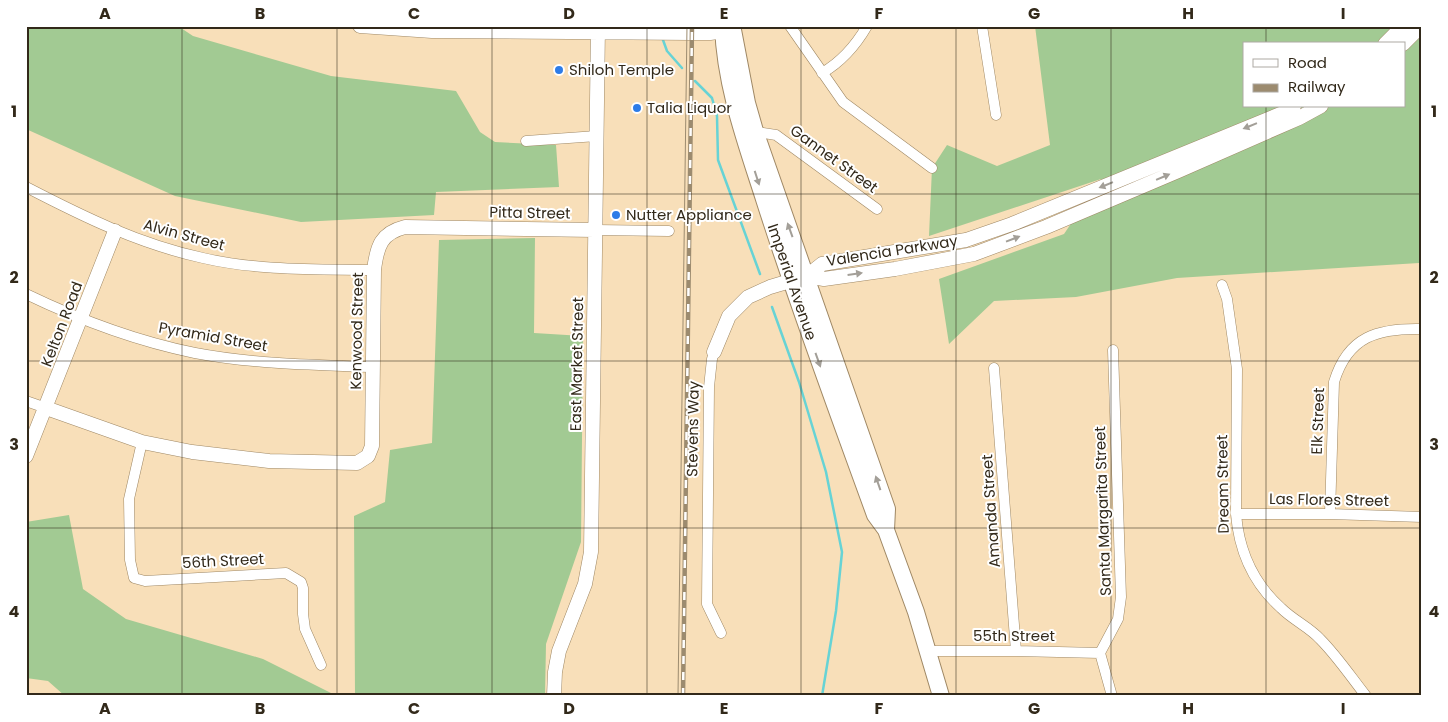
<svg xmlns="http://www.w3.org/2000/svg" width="1448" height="722" font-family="Poppins,sans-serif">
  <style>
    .grass { fill: #a2ca93; fill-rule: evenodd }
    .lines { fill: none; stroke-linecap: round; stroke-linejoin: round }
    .stream { stroke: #67d3d5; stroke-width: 2.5 }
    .street-casing { stroke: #9f8865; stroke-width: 11 }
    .secondary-casing { stroke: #9f8865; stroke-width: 15 }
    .primary-casing { stroke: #9f8865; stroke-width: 18 }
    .street { stroke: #fff; stroke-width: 10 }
    .secondary { stroke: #fff; stroke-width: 14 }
    .primary { stroke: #fff; stroke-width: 16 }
    .tram { stroke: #9c8b6f; stroke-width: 1 }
    .rail-casing { stroke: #9c8b6f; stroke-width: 4.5 }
    .rail { stroke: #fff; stroke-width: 2.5; stroke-dasharray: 8; stroke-linecap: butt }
    .oneway { fill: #a39f98 }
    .grid { fill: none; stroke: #32291a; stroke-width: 1; stroke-opacity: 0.55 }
    .poi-dot { fill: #2d7ce8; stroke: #fff; stroke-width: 2 }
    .labels { text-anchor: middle; stroke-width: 4; stroke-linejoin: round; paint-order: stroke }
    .poi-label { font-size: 15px; fill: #32291a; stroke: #fff; text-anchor: start }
    .street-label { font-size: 15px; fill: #32291a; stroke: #fff }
    .neatline { fill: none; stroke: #32291a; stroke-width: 2 }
    .grid-label { font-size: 16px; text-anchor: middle; font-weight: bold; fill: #32291a }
  </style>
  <rect width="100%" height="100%" fill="#f8dfb9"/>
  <path class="grass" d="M26,26H178L193,36L331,76L456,91L480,132L495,142L556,145L559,187L436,192L434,215L301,222L175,196L26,129Z
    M1035,26H1422V215L1419,263L1177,278L1076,297L994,301L949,344L939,279L1064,234L1101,179L929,236L932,168L947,145L997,166L1050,145ZM1244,44H1404V106H1244Z
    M535,238L534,333L583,336L581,542L546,644L545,696H355L354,516L385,502L390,450L432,443L439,240Z
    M69,515L83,589L126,619L263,659L337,696H65L48,681L26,678V522Z"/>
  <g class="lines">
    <path class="stream" d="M663,40L667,51L682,68
      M695,81L712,98L717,116L718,160L760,274
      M772,307L799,382L826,472L842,552L836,611L822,696"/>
    <defs>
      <path id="street" d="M790,26L843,102L932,168
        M982,26L996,115
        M822,73C841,62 856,45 867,26
        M751,131L776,135L877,209
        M526,141L597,136
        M26,187C84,217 139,244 203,258C259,271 317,269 374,270
        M595,230L669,231
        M1222,285L1227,299L1237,369L1236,514C1239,551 1252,582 1281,608C1293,620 1309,627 1320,639C1337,656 1351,677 1366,696
        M26,294C80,320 136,341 195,353C253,364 314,365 373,367
        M714,352L712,359L709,387L707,604L721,633
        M994,368L1016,651
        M26,401L46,408
        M142,442L129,499L130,560L134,578L145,581L286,573L301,582L303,588V614L305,629L321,665
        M1236,514H1330L1422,517
        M1330,514L1334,382C1348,336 1378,328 1422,329
        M929,651H1016L1100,653
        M1112,696L1100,653L1118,619L1121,597L1113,350"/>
      <path id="secondary" d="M360,26L432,31L692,33H710L732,30
        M1385,44L1403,26
        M1403,44L1421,26
        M807,276L824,279L895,269L974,254L1046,227L1178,171L1299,118L1321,106
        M714,352L729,316L748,297L770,287L807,276L822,264L966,240L1012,224L1283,113L1294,106
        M46,408L142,442L192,452L269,461L357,463L368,456L372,446L374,270C377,246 381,233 405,227L595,230
        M26,456L115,231
        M554,696L555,672L559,651L585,584L591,552L598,26"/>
      <path id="primary" d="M723,26C725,86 746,143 764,199C798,306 837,410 875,515L886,530L916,612L941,696
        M733,30L747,103L755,131L887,509L886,530"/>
    </defs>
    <use href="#street" class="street-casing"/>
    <use href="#secondary" class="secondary-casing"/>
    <use href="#primary" class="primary-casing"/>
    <use href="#street" class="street"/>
    <use href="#secondary" class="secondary"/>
    <use href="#primary" class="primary"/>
    <path class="tram" d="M678,696L687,26"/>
    <defs>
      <path id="rail" d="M683,696L692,26"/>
    </defs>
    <use href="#rail" class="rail-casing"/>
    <use href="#rail" class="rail"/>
  </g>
  <defs><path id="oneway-solid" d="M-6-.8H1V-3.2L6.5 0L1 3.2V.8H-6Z" transform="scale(1.25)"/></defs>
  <g class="oneway">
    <use href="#oneway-solid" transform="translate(1250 126) rotate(158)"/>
    <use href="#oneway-solid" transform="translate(1163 177) rotate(-23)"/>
    <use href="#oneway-solid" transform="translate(757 178) rotate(72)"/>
    <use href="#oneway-solid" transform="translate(1106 185) rotate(158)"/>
    <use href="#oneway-solid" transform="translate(790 230) rotate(-110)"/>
    <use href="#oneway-solid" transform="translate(1013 239) rotate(-21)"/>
    <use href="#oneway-solid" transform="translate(855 274) rotate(-8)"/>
    <use href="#oneway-solid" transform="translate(818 360) rotate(70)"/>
    <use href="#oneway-solid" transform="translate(878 483) rotate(-109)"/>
  </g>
  <path class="grid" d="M182,26V696M337,26V696M492,26V696M647,26V696M801,26V696M956,26V696M1111,26V696M1266,26V44M1266,106V696M26,194H1422M26,361H1422M26,528H1422"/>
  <g class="poi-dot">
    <circle cx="559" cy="70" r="5"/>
    <circle cx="637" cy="108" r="5"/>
    <circle cx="616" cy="215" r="5"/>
  </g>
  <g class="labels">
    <g class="poi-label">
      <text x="569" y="75">Shiloh Temple</text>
      <text x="647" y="113">Talia Liquor</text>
      <text x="626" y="220">Nutter Appliance</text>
    </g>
    <g class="street-label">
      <text transform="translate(834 159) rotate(36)" y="5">Gannet Street</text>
      <text transform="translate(530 213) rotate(1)" y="5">Pitta Street</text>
      <text transform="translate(184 235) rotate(15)" y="5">Alvin Street</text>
      <text transform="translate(892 251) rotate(-9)" y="5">Valencia Parkway</text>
      <text transform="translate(792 282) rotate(71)" y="5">Imperial Avenue</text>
      <text transform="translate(62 324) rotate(-69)" y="5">Kelton Road</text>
      <text transform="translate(357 331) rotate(-89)" y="5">Kenwood Street</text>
      <text transform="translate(213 337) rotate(10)" y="5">Pyramid Street</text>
      <text transform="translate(577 364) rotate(-89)" y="5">East Market Street</text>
      <text transform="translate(1318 421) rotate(-88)" y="5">Elk Street</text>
      <text transform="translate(693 429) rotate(-89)" y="5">Stevens Way</text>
      <text transform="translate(1223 484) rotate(-91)" y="5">Dream Street</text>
      <text transform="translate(1329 500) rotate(1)" y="5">Las Flores Street</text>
      <text transform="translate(991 511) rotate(-94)" y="5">Amanda Street</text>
      <text transform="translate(1103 511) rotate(-92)" y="5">Santa Margarita Street</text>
      <text transform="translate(223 561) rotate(-3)" y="5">56th Street</text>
      <text x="1014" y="641">55th Street</text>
    </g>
  </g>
  <rect width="1448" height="722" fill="none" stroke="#ffffff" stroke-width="55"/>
  <rect x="1243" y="42" width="162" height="65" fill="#ffffff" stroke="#ada9a3"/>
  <rect x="1253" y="59" width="25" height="8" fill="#ffffff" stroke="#ada9a3"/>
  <text x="1288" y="68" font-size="15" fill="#32291a">Road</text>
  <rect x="1253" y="84" width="25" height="8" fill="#9c8b6f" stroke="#ada9a3"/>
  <text x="1288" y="92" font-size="15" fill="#32291a">Railway</text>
  <rect x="28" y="28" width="1392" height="666" class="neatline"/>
  <g class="grid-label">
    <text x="105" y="19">A</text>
    <text x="260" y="19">B</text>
    <text x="414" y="19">C</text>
    <text x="569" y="19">D</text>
    <text x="724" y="19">E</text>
    <text x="879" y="19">F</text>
    <text x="1034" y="19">G</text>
    <text x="1188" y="19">H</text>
    <text x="1343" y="19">I</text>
    <text x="14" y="117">1</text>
    <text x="1434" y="117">1</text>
    <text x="14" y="283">2</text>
    <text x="1434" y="283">2</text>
    <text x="14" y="450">3</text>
    <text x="1434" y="450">3</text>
    <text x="14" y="617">4</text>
    <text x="1434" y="617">4</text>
    <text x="105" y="714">A</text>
    <text x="260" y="714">B</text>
    <text x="414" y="714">C</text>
    <text x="569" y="714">D</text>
    <text x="724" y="714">E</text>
    <text x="879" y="714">F</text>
    <text x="1034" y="714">G</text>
    <text x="1188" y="714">H</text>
    <text x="1343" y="714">I</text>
  </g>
</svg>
